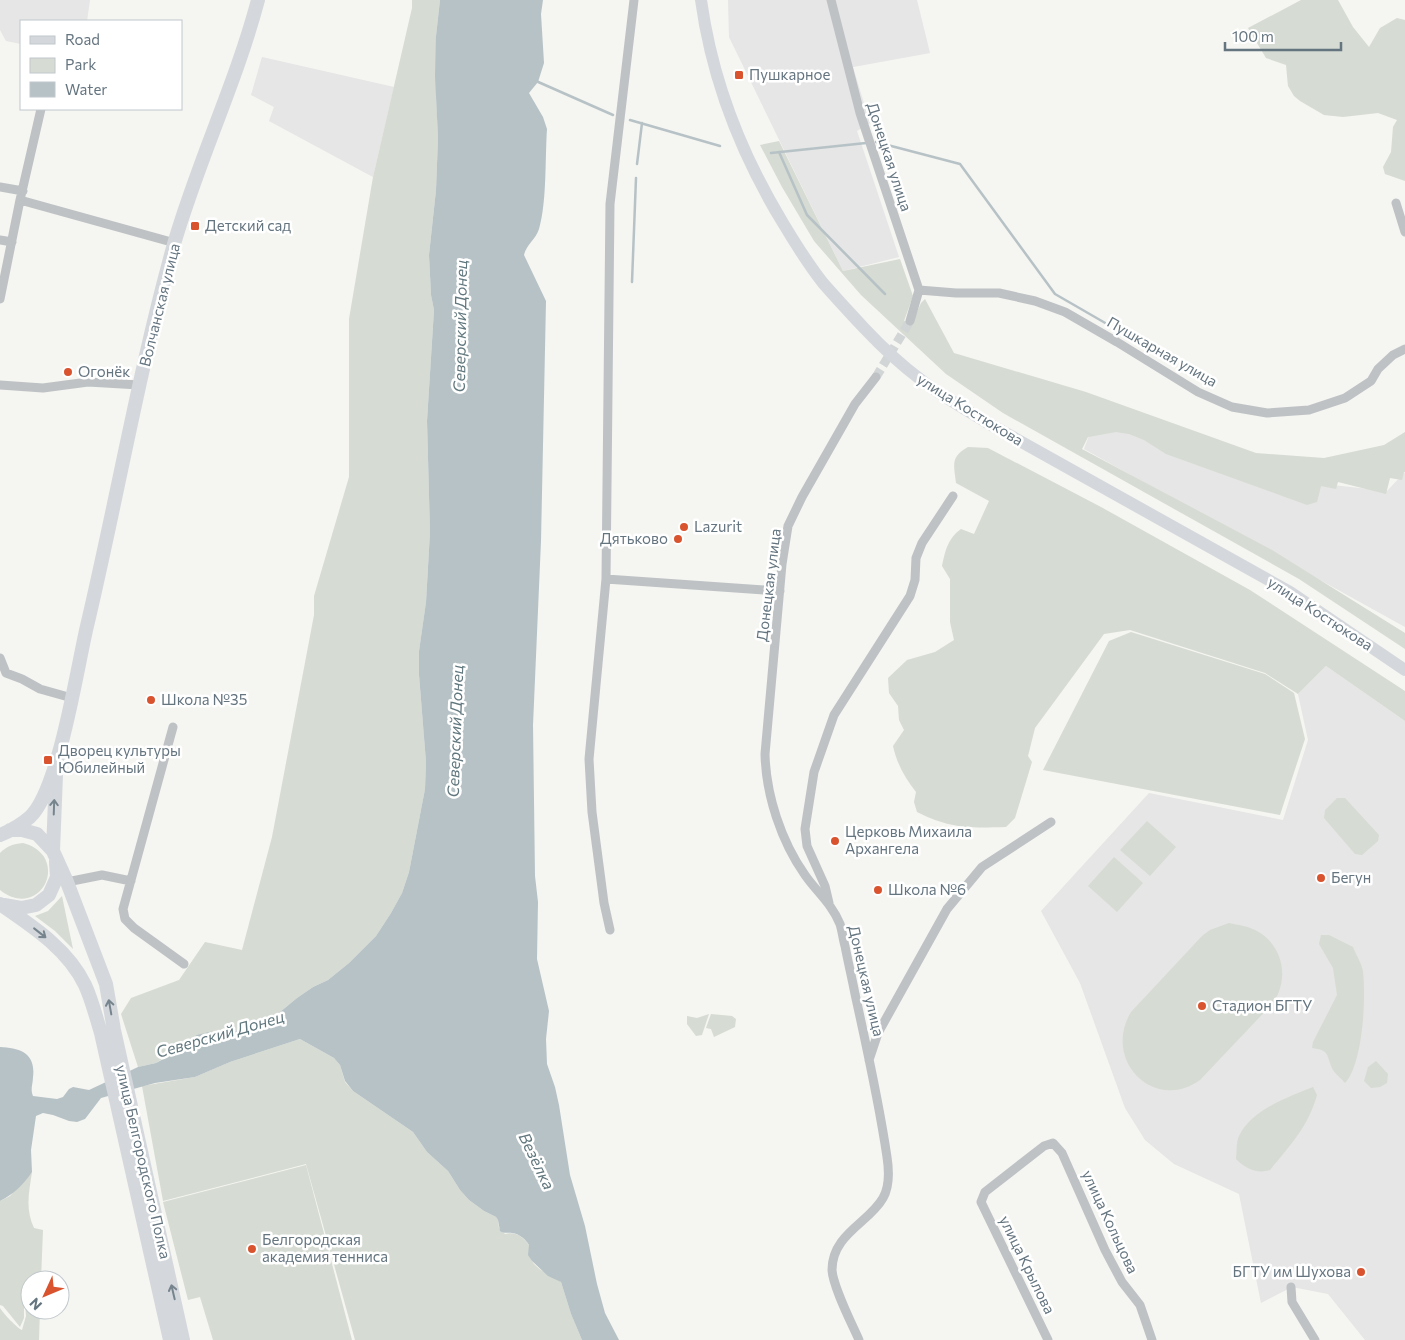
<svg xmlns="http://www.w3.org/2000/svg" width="1405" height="1340" font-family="Commissioner,sans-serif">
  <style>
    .built { fill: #e5e6e5 }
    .green { fill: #d6dbd3 }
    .water { fill: #b7c2c6 }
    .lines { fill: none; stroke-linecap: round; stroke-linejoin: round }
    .stream { stroke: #b7c2c6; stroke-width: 2.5 }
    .minor-tunnel { stroke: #d1d5d5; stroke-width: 9; stroke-dasharray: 9 4.5; stroke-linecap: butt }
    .minor { stroke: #bec2c5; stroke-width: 9 }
    .secondary { stroke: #d4d8dc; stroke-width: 12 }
    .primary { stroke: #d4d8dc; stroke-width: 14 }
    .oneway { stroke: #76848e }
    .poi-dot { fill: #d8532e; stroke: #fff; stroke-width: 2 }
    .labels { text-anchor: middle; stroke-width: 5; stroke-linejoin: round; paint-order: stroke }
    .poi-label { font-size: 15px; fill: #657580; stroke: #fff; text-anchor: start }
    .street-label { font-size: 15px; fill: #657580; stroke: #fff }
    .water-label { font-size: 16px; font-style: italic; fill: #61777e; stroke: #fff }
  </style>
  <rect width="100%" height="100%" fill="#f5f5f1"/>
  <path class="built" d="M0,0H90L87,21H21V44L6,41L0,30Z
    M728,0H917L930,53L853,67L870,123L857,131L899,257L843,271L729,37Z
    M262,57L394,87L373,177L269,121L274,107L251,95Z
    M1112,425L1323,484L1387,491L1405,472V627L1084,449L1090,433Z
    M1326,666L1405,721V1340H1365L1328,1294L1292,1287L1261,1303L1239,1194L1174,1164L1145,1140L1125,1108L1080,983L1041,911L1149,793L1283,820L1308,740L1298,694Z"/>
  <path class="green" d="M412,0H440L436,36V94L438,138L436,190L429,255L431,295L434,310L427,421L430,532L426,602L419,651V675L426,762L425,789L409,872L402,893L391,913L376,936L349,963L328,980L313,987L297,998L274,1017L247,1030L216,1031L177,1049L156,1063L138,1067L121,1014L131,998L179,980L205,942L242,950L272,837L314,615V596L349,477V319L373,177L412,8Z
    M1301,0H1338L1353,27L1369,47L1380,28L1397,18L1405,20V181L1385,174L1383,167L1391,152L1393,127L1397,120L1378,113L1343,117L1324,115L1300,101L1294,96L1288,86L1286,65L1266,58L1248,28Z
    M779,141L843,271L900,259L913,296L904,321L911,325L921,303L925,299L954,353L1086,392L1256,453L1324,458L1384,445L1405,432V472H1404L1402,480L1390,478L1386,494L1338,482L1336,489L1321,486L1317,502L1307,505L1166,454L1144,440L1129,434L1116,432L1088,437L1082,449L1272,550L1405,633V649L1299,579L1003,413L946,374L861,295L814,241L782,187L760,145Z
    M968,447L988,448L1101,507L1250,590L1405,691V721L1326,666L1298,694L1265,673L1130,630L1104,634L1035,728L1028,756L1032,762L1015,818L1006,827C969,828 951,829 917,812L914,802L916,792C905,778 897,764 893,746L904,730L899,720L898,706L889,693L888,678L907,660L935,652L954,640L950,622V579L942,566C945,551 948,538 961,529L974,534L989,501L956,483C954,465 950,457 968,447Z
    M1131,632L1265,674L1294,693L1305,739L1280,815L1043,770L1109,641Z
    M1337,798H1345L1379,835L1378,841L1362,855L1355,854L1324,818L1325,810Z
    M1147,821L1176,847L1150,876L1120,850Z
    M23,843C72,856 41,922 0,890V853C7,846 13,844 23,843Z
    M1114,857L1143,883L1117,912L1088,886Z
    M62,896L73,949L55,931L35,916L48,911Z
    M1229,923C1238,925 1247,926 1255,930C1283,944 1290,978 1273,1003L1200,1080C1154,1113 1102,1060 1131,1012L1202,936L1210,930Z
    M1321,935H1329L1353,947C1356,955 1362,964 1363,972C1366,998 1363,1064 1345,1083C1341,1078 1334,1073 1332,1068C1326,1055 1330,1050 1312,1048L1313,1042L1337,995L1333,968L1319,944Z
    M709,1014L702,1035L696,1036L687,1024V1016L697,1018Z
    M711,1014L732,1016L736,1019L735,1027L714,1037L711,1029L706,1028Z
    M300,1039L334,1058L340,1065L345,1082L353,1091L413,1132L427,1152L448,1171L460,1190L469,1200L484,1211L496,1217L498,1220L499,1228L505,1234C516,1231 523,1237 529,1245C530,1249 528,1254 530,1257C535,1271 552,1274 561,1282L571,1314L582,1340H355L306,1164L163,1201L142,1086L195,1077L230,1062Z
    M1376,1061L1388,1074L1387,1083L1380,1087L1371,1088L1364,1081L1368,1067Z
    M1313,1087L1317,1095C1308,1127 1291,1144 1270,1170C1257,1174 1246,1169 1236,1159C1237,1152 1236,1142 1239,1136C1251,1110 1288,1097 1313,1087Z
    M306,1165L352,1340H213L200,1297L188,1300L163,1202Z
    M32,1172C29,1192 25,1209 34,1228L43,1230L41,1280H30V1310H40L39,1340H0V1308C3,1313 17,1328 22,1330L26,1316L24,1290V1318L20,1327L3,1306L0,1305V1201L10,1196Z"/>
  <path class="water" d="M440,0H543L541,14L544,63L538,82L529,93L543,117L547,129C545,158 547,202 539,229C536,239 526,245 524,255L546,301L541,541L533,725L535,876L538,902L537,959L549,1011L546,1039L547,1064L555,1087L559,1105L570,1175L585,1226L597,1284L605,1313L619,1340H582L571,1314L561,1282L548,1276L532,1261L528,1255L529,1245C526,1240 520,1234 512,1233C507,1232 505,1234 500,1231L498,1220L496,1217L484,1211L469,1200L460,1190L448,1171L427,1152L413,1132L353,1091L345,1081L340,1065L334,1058L300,1039L230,1062L195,1077L155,1083L101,1098L85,1119L77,1122L69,1121L53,1115L43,1113L36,1116L31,1150L32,1172C23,1185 14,1194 0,1201V1047C20,1048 36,1053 33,1077C33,1084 30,1089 33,1096L57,1099L63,1097L69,1089L73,1087L89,1090L138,1067L156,1063L167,1057L187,1041L197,1035L209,1032L247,1030L274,1017L297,998L313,987L328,980L349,963L376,936L391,913L402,893L409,872L425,789L426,762L419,675V651L426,602L430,532L427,421L434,310L431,295L429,255L436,190L438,138L435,76L436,36Z"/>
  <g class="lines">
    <path class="stream" d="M536,81L613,115
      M630,120L720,146
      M876,142L960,164L1055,294L1107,324
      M779,152L807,215L885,294
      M771,153L866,143
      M637,164L642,123
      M632,282L636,178"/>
    <path class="minor-tunnel" d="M876,377L910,321"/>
    <path class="minor" d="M634,0L610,204L606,579L780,591
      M831,0L860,113L919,290L910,321
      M0,187L23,191
      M20,200L175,243
      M1396,203L1405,232
      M0,240L12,242
      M919,290L956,293H999L1035,301L1065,312L1117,342L1198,392L1232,407L1267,413L1309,410L1345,398L1371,381L1378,369L1393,355L1405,349
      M0,299L20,200L41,109
      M0,385L43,388L88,382L139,385
      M606,579L589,759L592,812L604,903L610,930
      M0,658L6,673L22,679L40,689L72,698
      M173,727L123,909L125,919L134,928L184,964
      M67,882L102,875L131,881
      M829,903L825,886L807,846L805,829L814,772L834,715L910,596L915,580L916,558L922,543L953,496
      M869,1060L878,1033L947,909L982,867L1051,822
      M1291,1287L1292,1302L1315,1340
      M859,1340C852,1324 833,1287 832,1270C832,1234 869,1223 883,1198C890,1186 889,1170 887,1157C879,1102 867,1048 855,994C852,978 848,962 845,946C843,939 842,930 840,924C832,904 816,891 805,875C781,841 766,795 765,754L782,564L788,526L802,497L855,404L876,377
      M1048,1340L981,1202L985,1192L1044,1146L1053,1143L1062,1153L1105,1250L1122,1282L1140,1305L1152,1340"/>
    <path class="secondary" d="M701,0C712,80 741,154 783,223C795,243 808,264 823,283C836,298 850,313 864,328C881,346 900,364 920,379C943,397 968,411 993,426L1290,592L1405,670"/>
    <path class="primary" d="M10,830H22L37,834L53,851L67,882L106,984L114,1030L183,1340
      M0,835C10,831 22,824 30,817C59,790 77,668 87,626C117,499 139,370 174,244C198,161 236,83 258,0
      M53,851L56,775
      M0,904C32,926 68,949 85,985C92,1000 96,1017 101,1033L170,1340
      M4,905L21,908L36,905L49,895L57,877L56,862"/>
  </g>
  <defs><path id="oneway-shaft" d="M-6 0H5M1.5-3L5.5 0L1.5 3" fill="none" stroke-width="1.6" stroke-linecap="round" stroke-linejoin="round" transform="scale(1.25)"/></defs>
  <g class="oneway">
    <use href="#oneway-shaft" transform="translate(54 807) rotate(-88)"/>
    <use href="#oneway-shaft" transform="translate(40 933) rotate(38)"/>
    <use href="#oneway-shaft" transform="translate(110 1007) rotate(-100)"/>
    <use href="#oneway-shaft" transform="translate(173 1292) rotate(-103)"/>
  </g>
  <g class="poi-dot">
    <rect x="734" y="70" width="10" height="10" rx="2.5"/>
    <rect x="190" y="221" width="10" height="10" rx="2.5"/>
    <circle cx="68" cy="372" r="5"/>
    <circle cx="684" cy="527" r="5"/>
    <circle cx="678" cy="539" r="5"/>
    <circle cx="151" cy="700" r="5"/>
    <rect x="43" y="755" width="10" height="10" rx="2.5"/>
    <circle cx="835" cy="841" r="5"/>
    <circle cx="1321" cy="878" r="5"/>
    <circle cx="878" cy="890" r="5"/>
    <circle cx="1202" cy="1006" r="5"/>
    <circle cx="252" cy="1249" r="5"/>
    <circle cx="1361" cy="1272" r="5"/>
  </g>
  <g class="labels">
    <g class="poi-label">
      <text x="749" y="80">Пушкарное</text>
      <text x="205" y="231">Детский сад</text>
      <text x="78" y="377">Огонёк</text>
      <text x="694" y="532">Lazurit</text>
      <text x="668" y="544" text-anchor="end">Дятьково</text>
      <text x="161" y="705">Школа №35</text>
      <text x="58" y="756">Дворец культуры<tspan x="58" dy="17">Юбилейный</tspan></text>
      <text x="845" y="837">Церковь Михаила<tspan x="845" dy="17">Архангела</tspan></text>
      <text x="1331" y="883">Бегун</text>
      <text x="888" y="895">Школа №6</text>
      <text x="1212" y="1011">Стадион БГТУ</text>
      <text x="262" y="1245">Белгородская<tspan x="262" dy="17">академия тенниса</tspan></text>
      <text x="1351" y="1277" text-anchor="end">БГТУ им Шухова</text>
    </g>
    <g class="street-label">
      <text transform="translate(889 157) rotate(72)" y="5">Донецкая улица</text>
      <text transform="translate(160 305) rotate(-76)" y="5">Волчанская улица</text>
      <text transform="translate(1162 352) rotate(30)" y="5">Пушкарная улица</text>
      <text transform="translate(970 410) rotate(32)" y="5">улица Костюкова</text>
      <text transform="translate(769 585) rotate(-83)" y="5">Донецкая улица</text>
      <text transform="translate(1320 614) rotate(33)" y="5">улица Костюкова</text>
      <text transform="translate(866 981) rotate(77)" y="5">Донецкая улица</text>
      <text transform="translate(143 1162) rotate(77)" y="5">улица Белгородского Полка</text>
      <text transform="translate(1110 1222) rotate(65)" y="5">улица Кольцова</text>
      <text transform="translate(1027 1265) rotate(64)" y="5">улица Крылова</text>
    </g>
    <g class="water-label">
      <text transform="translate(460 326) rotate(-89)" y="6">Северский Донец</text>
      <text transform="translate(455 731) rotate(-88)" y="6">Северский Донец</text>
      <text transform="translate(220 1034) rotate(-16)" y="6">Северский Донец</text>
      <text transform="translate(537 1161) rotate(64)" y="6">Везёлка</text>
    </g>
  </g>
  <rect x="20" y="20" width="162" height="90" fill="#ffffff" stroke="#c1c8cc"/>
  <rect x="30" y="36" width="25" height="8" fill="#d4d8dc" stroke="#c1c8cc"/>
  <text x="65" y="45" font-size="15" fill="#657580">Road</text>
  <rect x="30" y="58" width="25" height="15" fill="#d6dbd3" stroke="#c1c8cc"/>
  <text x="65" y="70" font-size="15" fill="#657580">Park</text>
  <rect x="30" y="82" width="25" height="15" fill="#b7c2c6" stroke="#c1c8cc"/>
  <text x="65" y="95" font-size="15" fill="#657580">Water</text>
  <g transform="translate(45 1295) rotate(226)"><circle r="24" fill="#ffffff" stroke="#c1c8cc"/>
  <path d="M0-4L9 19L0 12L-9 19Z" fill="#d8532e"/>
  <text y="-8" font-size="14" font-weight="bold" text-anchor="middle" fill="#657580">N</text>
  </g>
  <path d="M1225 42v8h116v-8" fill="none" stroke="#657580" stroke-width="2.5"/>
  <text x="1232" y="42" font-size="15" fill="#657580" stroke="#ffffff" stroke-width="4" paint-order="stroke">100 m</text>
</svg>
